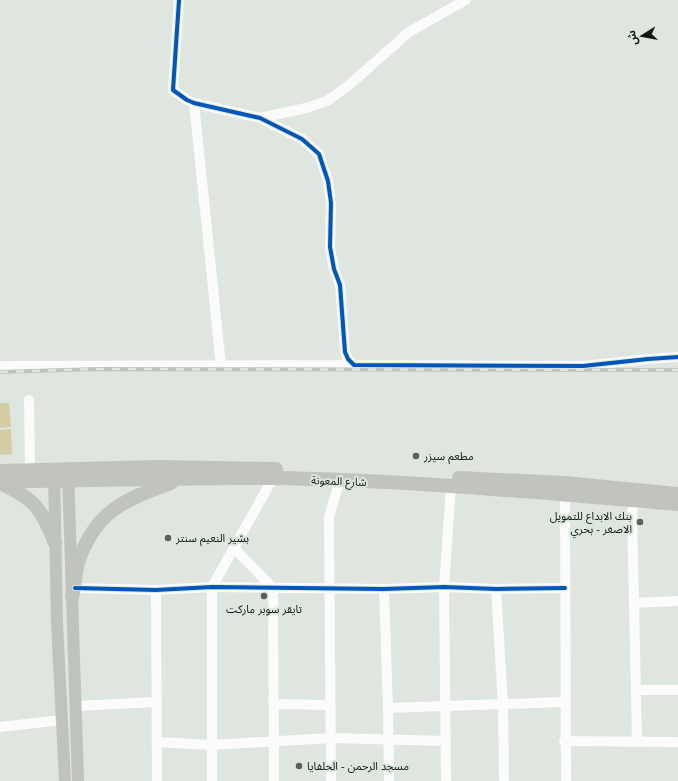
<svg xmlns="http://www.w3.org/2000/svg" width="678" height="781" font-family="Helvetica,'Noto Sans Arabic',sans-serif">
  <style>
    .green { fill: #d4cca3 }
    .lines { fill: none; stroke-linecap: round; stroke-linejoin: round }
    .minor { stroke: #fafbfa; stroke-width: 10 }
    .major { stroke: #bfc2bd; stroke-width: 12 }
    .highway { stroke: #c1c4bc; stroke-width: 14 }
    .rail-casing { stroke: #c0c2c0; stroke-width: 4 }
    .rail { stroke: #dce8dd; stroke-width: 2.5; stroke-dasharray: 8; stroke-linecap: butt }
    .cycleway-casing { stroke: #dce8dd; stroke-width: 6 }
    .cycleway { stroke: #0057b8; stroke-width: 4 }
    .poi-dot { fill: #5a5f5b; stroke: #dce8dd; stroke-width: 1.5 }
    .labels { text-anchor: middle; stroke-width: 4; stroke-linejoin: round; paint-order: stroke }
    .poi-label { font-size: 11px; fill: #131714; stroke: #dce8dd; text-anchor: start }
    .street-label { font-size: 11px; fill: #131714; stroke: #dce8dd }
  </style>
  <rect width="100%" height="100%" fill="#dfe5df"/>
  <path class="green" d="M0,403H9L11,427L0,428Z
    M11,429L12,454L0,455V430Z"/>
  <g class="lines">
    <path class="minor" d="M179,0L173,90L187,100L194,103L260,118L302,139L319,154L328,181L331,203L330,247L334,269L340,285L345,352L348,359L354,365L583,366L648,359L678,357
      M194,103L221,366
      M260,118L306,108L327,101L348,86L409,32L466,0
      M0,366L354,365
      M29,400L30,471
      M565,494L566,781
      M635,501L632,512L637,741
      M234,548L273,588L274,781
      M75,588L156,590L212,587L384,589L444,587L496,589L565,588
      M384,589L388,708L389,781
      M496,589L503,704L504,781
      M156,590L157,781
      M634,603L678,601
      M637,690H678
      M273,704L331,705
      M76,706L157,702
      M388,708L564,702
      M0,727L62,720
      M564,741L678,742
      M157,742L211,745L331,738L446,741
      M212,781V587L273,478
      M331,781L329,517L340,480
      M446,781L444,587L451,487"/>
    <path class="major" d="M54,472L57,623L65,781
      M68,472L78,781"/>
    <path class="highway" d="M0,471L158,467L276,469
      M459,478L564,483L678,494
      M0,481C91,481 182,477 273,478C408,480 543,493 678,504
      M0,483C35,499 41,508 55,543
      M72,597C75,586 75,574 78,563C94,513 124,499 171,483"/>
    <defs>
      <path id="rail" d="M0,372L97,369L678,370"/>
    </defs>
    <use href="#rail" class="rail-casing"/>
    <use href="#rail" class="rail"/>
    <defs>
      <path id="cycleway" d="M179,0L173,90L187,100L194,103L260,118L302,139L319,154L328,181L331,203L330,247L334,269L340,285L345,352L348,359L354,365L583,366L648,359L678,357
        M75,588L156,590L212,587L384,589L444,587L496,589L565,588"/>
    </defs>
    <use href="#cycleway" class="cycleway-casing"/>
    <use href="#cycleway" class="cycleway"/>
  </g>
  <g class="poi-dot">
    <circle cx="416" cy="456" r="4"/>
    <circle cx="640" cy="522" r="4"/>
    <circle cx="168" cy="538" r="4"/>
    <circle cx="264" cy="596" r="4"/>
    <circle cx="299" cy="766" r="4"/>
  </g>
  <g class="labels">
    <g class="poi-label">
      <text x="424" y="460">مطعم سيزر</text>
      <text x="632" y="520" text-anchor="end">بنك الابداع للتمويل<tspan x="632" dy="13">الاصغر - بحري</tspan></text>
      <text x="176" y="542">بشير النعيم سنتر</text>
      <text x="264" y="613" text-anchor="middle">تايقر سوبر ماركت</text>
      <text x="307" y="770">مسجد الرحمن - الحلفايا</text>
    </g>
    <g class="street-label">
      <text transform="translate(339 481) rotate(2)" y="4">شارع المعونة</text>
    </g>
  </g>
  <g transform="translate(642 36) rotate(259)" stroke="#dce8dd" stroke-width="3" paint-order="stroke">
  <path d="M0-3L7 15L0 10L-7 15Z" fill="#131714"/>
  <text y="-6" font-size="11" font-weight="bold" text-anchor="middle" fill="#131714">ش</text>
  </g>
</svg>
